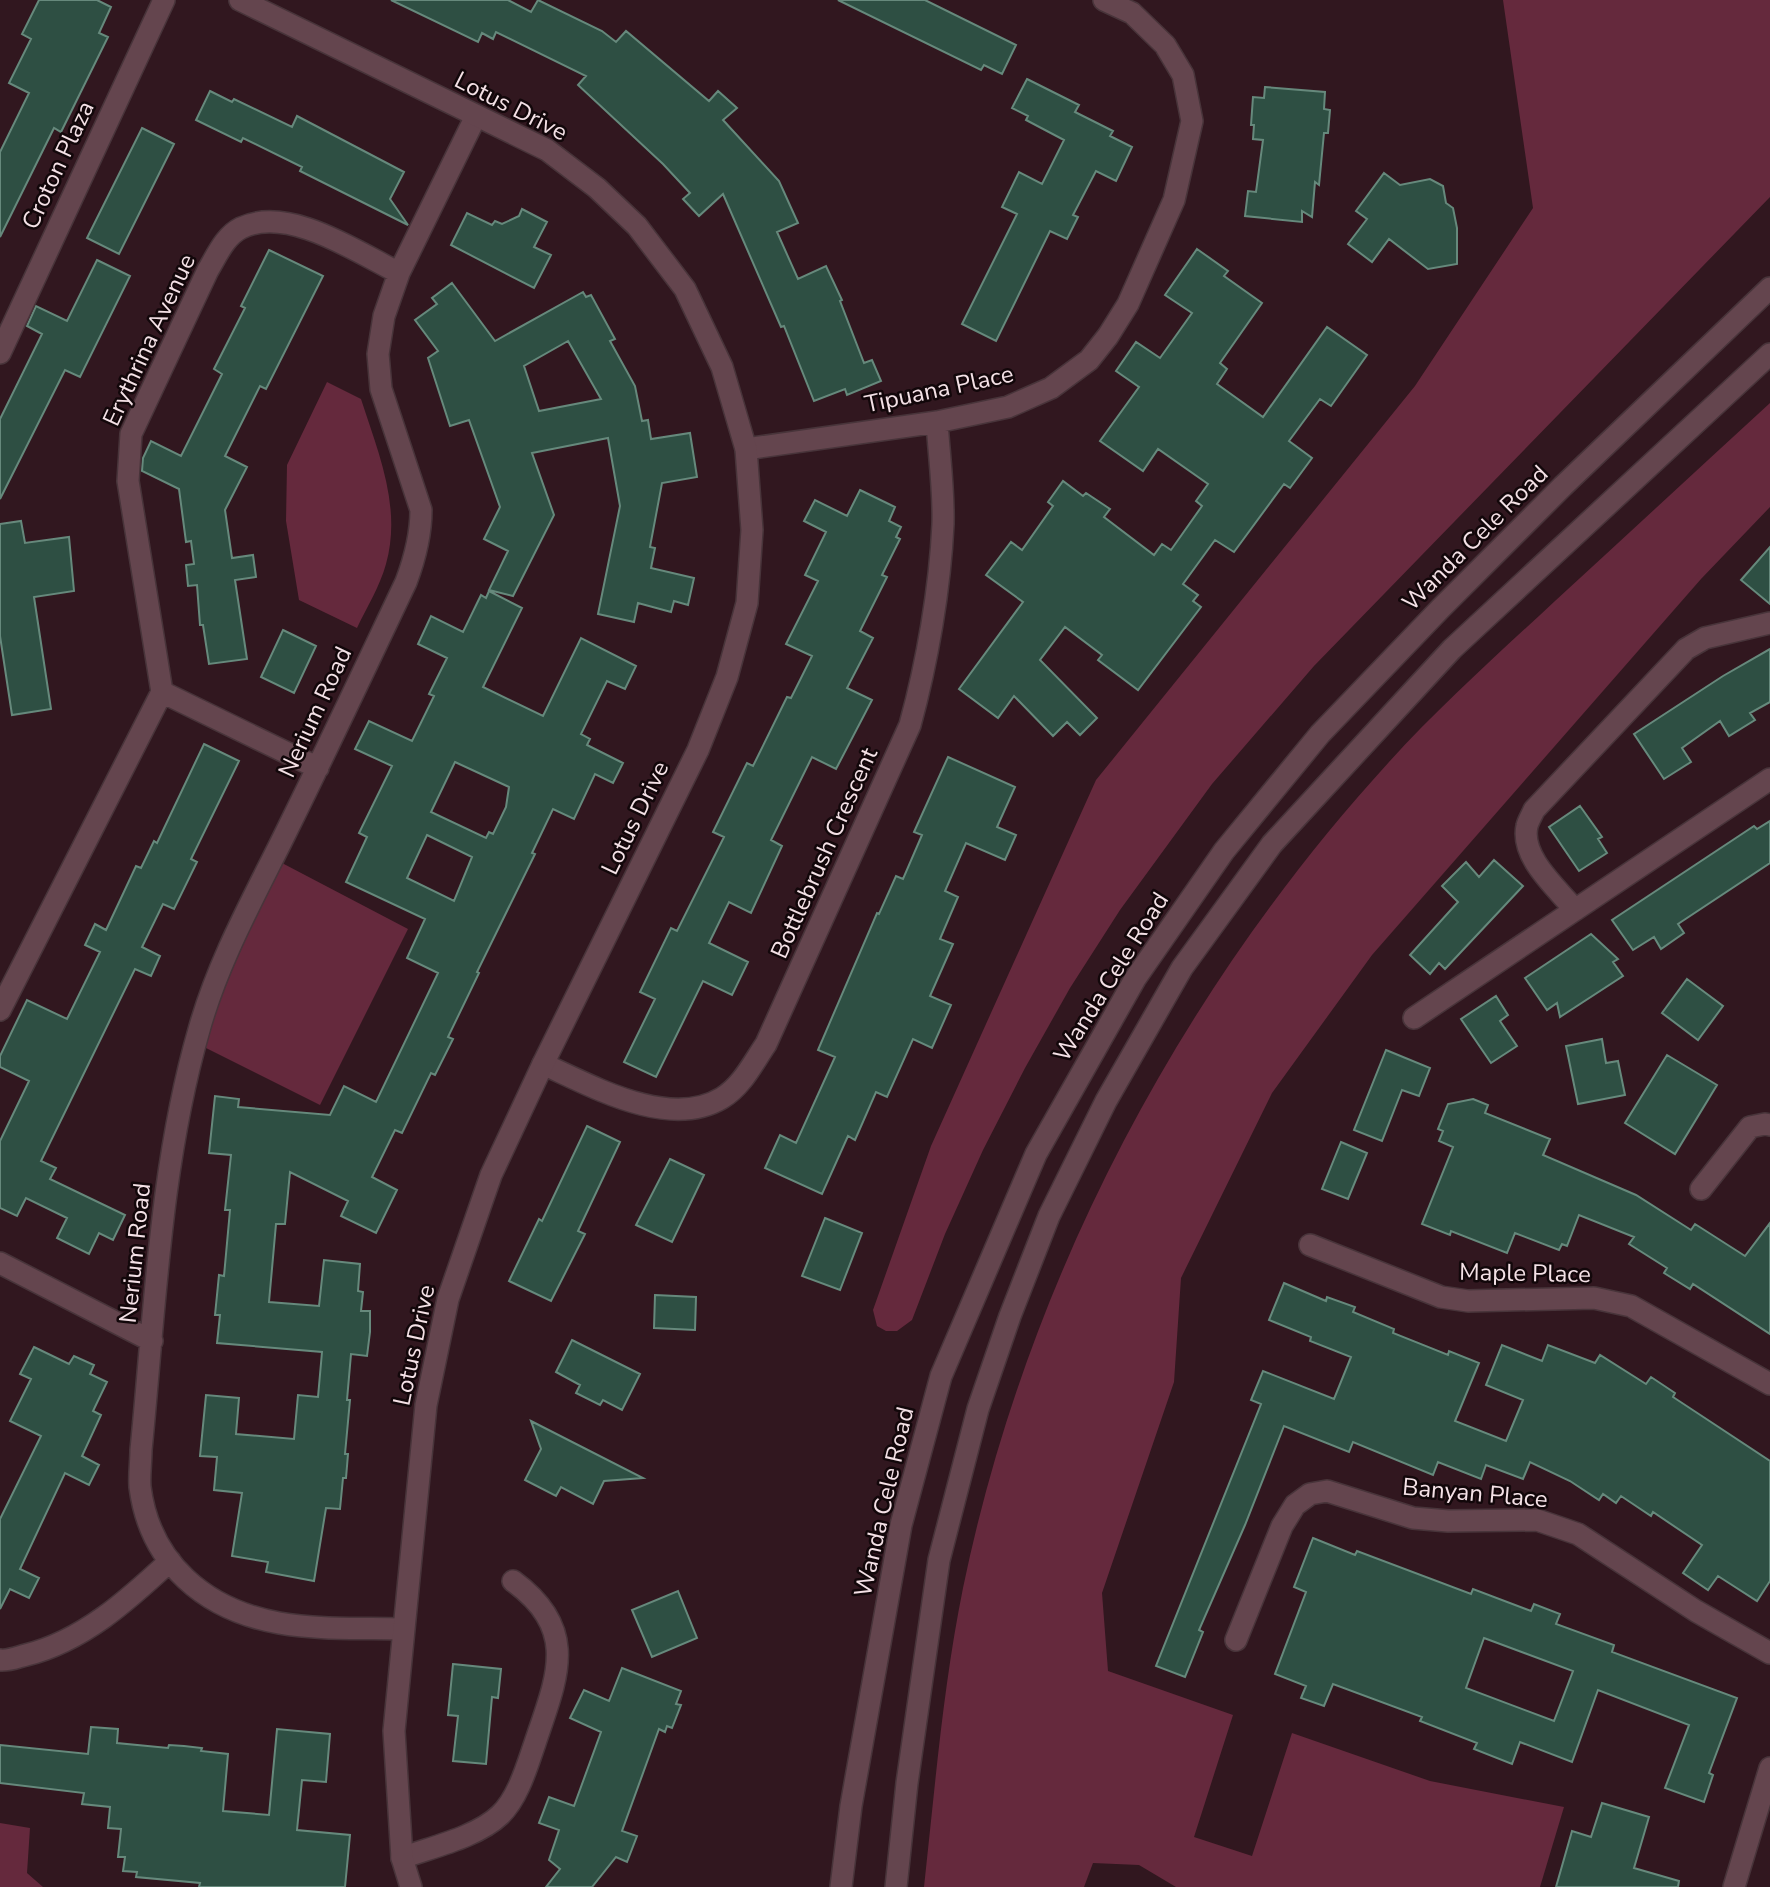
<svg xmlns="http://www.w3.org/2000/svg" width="1770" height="1887" font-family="'Nunito Sans',sans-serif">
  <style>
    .green { fill: #65293d }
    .building { fill: #2e4f43; stroke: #66897c; stroke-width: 2; fill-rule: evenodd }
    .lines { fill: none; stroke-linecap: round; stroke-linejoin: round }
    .street-casing { stroke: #48343a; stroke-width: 24 }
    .secondary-casing { stroke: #48343a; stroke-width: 24 }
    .street { stroke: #64454e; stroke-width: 21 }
    .secondary { stroke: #64454e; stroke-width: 21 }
    .labels { text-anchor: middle; stroke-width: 5; stroke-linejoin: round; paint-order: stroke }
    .street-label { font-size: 24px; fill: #f4e1e6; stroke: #12070a }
  </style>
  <rect width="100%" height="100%" fill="#31171f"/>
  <path class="green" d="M1503,0H1770V197L1314,666L1212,784L1120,910L1070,988L1025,1068L983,1150L945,1234L912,1320L897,1331H886L877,1326L873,1310L931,1146L1096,780L1415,386L1533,208Z
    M327,382L361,399C378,452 402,507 386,564C380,586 367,607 357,628L299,600L286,521L287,465Z
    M1770,403V507L1701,579L1372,955L1272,1093L1181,1278L1174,1382L1102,1593L1108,1671L1233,1715L1194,1837L1252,1856L1292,1733L1430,1781L1564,1807L1540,1887H1176L1139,1865L1093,1863L1084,1887H924C935,1787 943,1687 963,1588C1026,1282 1179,992 1389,762C1441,705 1498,654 1555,601C1627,535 1698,469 1770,403Z
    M282,863L408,929L320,1105L204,1047C224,982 252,924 282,863Z
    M0,1823L30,1828L27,1873L43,1887H0Z"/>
  <path class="building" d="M39,0H97L111,7L99,33L108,37L61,132L54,128L0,237V152L29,93L9,83L31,39L22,34Z
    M391,0H508L531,12L538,0L602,31L616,42L626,31L709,101L718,91L737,108L723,120L779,181L798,223L777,232L798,279L826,266L842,300L840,301L864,363L872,360L881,381L847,395L845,389L814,401L784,326L781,327L723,194L699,216L683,199L690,193L663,164L578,85L586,76L496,32L493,39L482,33L478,42Z
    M838,0H925L1016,45L1002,74L984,65L981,70Z
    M1027,79L1079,105L1075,112L1113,131L1110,136L1132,147L1116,181L1096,171L1073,215L1078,217L1067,239L1050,231L996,341L962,324L1017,214L1002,207L1019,172L1042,184L1064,140L1026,120L1028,116L1012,108Z
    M1265,87L1325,92L1324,109L1330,110L1328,133H1324L1319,185L1315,182L1312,217L1302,211V222L1245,216L1248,191L1256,192L1263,140L1253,139L1254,125H1251L1253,97L1264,98Z
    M210,91L232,102L234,99L292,127L297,116L404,172L390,199L408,225L300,171L302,167L243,138L241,142L196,120Z
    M142,128L174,144L119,254L87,238Z
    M1384,173L1400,185L1430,179L1443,186L1446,203L1453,208L1457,228V264L1428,269L1389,239L1372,262L1348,244L1367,219L1356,211Z
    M522,209L547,222L534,247L551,255L534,288L451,245L467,213L492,225L495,221L502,224L519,216Z
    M1197,249L1228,271L1224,276L1262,303L1220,363L1227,369L1217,384L1263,417L1327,327L1367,355L1331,406L1320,399L1289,441L1312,458L1290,488L1284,484L1234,552L1215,540L1183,584L1198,595L1193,601L1201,607L1138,690L1098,660L1102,655L1065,627L1040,660L1097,718L1080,735L1067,722L1053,736L1014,696L998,718L959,689L1023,602L986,575L1011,542L1022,550L1053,506L1048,502L1063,481L1083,496L1086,493L1110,509L1104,517L1154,555L1162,544L1171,550L1202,506L1196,501L1208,484L1158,449L1143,471L1100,441L1139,387L1116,371L1136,342L1160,358L1192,313L1165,295Z
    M269,250L323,276L266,389L260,386L225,456L247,467L225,510L232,558L253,555L256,577L235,580L247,659L209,664L203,625H200L197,585L188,586L186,565L194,564L191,541L186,542L179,489L142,471L143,458L151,441L181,456L222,374L214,369L245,308L241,306Z
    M97,260L130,276L80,377L65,370L0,499V419L42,334L27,326L36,306L67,321Z
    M452,283L495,341L583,292L586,297L591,295L615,339L610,341L635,386L642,421L648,420L651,439L690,433L697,477L662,483L650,547L655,548L651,568L694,578L688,605L674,601L671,612L638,603L634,622L598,614L620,506L608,438L532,453L554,515L513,596L489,590L508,551L484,539L500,507L469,420L450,426L428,358L438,351L415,320L437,304L432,298ZM568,341L601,399L539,411L524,366Z
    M860,490L895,507L889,521L901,527L896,537L900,539L882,575L887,577L860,631L873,638L847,688L872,700L836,769L812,757L771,840L782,846L751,913L729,902L709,943L748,962L732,995L703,981L656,1077L624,1062L655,999L640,992L671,928L677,931L724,837L713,832L747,763L753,766L787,697L791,698L812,656L786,644L818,581L805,575L826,532L804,521L815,500L847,516Z
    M21,521L25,543L69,537L74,591L34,597L51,709L12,715L0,636V524Z
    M1770,547V604L1741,580Z
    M489,591L522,608L483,687L543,716L581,638L636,666L625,689L607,681L581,734L590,739L587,745L623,763L613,783L595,774L574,819L553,809L532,853L535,854L477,972L479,973L448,1037L453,1039L435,1075L431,1073L402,1133L395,1130L372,1177L397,1190L376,1233L341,1216L348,1201L290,1172L285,1224H276L269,1302L319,1306L324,1260L360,1264L358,1291L363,1292L361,1311H370V1332L367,1356L351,1354L347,1400H350L345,1454H348L346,1478H343L340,1509L326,1508L314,1581L266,1572L268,1562L232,1556L242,1493L214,1490L217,1457L200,1456L206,1395L239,1398L236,1434L294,1439L298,1395L318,1397L322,1352L217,1343L220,1315H215L219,1275L224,1276L230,1210H225L231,1155L209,1153L215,1096L239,1099L238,1107L330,1115L344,1086L376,1102L438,973L407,958L425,919L346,882L367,837L359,833L392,766L355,749L369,721L412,741L434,696L429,694L447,658L418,644L431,616L463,632L481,595L486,598ZM455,762L509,787L506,807L493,834L489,832L486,838L431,812ZM427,835L472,857L454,901L407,878Z
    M283,630L316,646L294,693L261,677Z
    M1770,649V702L1750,713L1755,720L1729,736L1720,721L1682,748L1691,762L1664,779L1634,734L1723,676Z
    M204,744L239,761L191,859L197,862L174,909L163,904L142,947L160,956L151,976L135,969L41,1161L56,1168L50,1179L125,1215L113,1240L99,1233L89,1254L57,1238L67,1218L26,1198L17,1216L0,1208V1141L29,1081L0,1067V1056L27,1000L67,1019L100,952L85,945L95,924L106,930L136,866L141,868L154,841L157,843Z
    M948,757L1015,787L997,827L1016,835L1005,860L966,843L945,891L958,897L940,939L953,944L930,996L951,1005L932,1048L913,1039L887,1097L876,1092L855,1140L848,1136L822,1194L765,1168L780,1135L796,1143L835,1057L818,1050L877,913L879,914L896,876L903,879L922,835L914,832Z
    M1580,806L1602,837L1598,839L1607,853L1579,871L1549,827Z
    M1770,821V863L1678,924L1684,933L1661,949L1654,937L1633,950L1612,920L1754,826L1757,829Z
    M1494,860L1523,886L1445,969L1439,963L1430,974L1410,955L1458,902L1442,886L1466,862L1479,877Z
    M1591,934L1618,959L1613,962L1623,976L1560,1017L1557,1003L1547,1010L1525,978Z
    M1687,979L1723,1006L1698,1040L1662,1013Z
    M1496,996L1508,1015L1500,1021L1517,1046L1491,1063L1461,1019Z
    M1602,1039L1606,1063L1618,1061L1625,1095L1578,1104L1566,1046Z
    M1386,1050L1430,1068L1419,1096L1402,1090L1382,1141L1354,1130Z
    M1667,1055L1717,1085L1675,1154L1625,1123Z
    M1473,1099L1488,1105L1485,1113L1550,1139L1543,1155L1636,1195L1691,1230L1695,1224L1745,1256L1770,1223V1334L1693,1284L1690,1289L1664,1273L1667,1268L1629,1244L1634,1237L1579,1215L1567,1246L1562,1244L1559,1250L1515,1233L1507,1253L1451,1231L1450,1235L1422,1224L1453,1147L1439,1141L1443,1131L1438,1129L1448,1104Z
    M587,1126L620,1142L578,1231L585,1234L551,1301L509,1281L539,1219L542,1221Z
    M1341,1142L1367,1153L1348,1199L1322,1189Z
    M670,1159L704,1175L672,1242L636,1225Z
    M825,1218L862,1233L840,1290L802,1276Z
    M1284,1283L1326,1301L1327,1297L1355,1307L1353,1312L1394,1329L1393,1333L1448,1355L1449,1351L1479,1363L1455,1421L1506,1441L1523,1400L1486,1385L1502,1345L1542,1361L1548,1345L1595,1363L1600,1355L1646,1384L1651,1377L1675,1393L1673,1397L1770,1461V1581L1757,1601L1718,1576L1708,1590L1683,1573L1702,1545L1653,1512L1651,1516L1621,1496L1616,1503L1603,1494L1599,1500L1570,1481L1530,1462L1523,1479L1486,1465L1481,1479L1438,1462L1433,1475L1353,1442L1349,1452L1284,1426L1245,1525L1199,1630L1203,1632L1185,1677L1156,1666L1261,1404L1251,1400L1263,1371L1334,1399L1351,1357L1310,1341L1311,1337L1269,1320Z
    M655,1295L696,1297L695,1330L654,1328Z
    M572,1340L640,1374L622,1410L603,1400L600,1405L576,1393L580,1385L556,1372Z
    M34,1347L69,1364L74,1356L94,1365L90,1374L107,1382L93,1411L101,1415L82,1456L99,1465L89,1485L65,1473L20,1569L39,1578L29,1598L10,1589L0,1609V1519L41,1436L10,1421L31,1379L20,1374Z
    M531,1421L643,1478L604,1481L593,1504L561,1487L556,1496L525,1480L541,1449Z
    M1313,1538L1355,1555L1357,1551L1471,1594L1473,1589L1531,1611L1534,1604L1560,1614L1556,1624L1614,1645L1612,1652L1737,1698L1709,1773L1713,1775L1704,1802L1665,1788L1689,1725L1598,1690L1572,1762L1520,1742L1512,1764L1474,1749L1477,1743L1420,1721L1422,1717L1333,1684L1324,1706L1301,1698L1306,1686L1275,1674L1306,1592L1294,1587ZM1484,1638L1573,1671L1554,1721L1466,1688Z
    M678,1591L697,1638L652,1657L632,1610Z
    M453,1664L501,1669L498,1698L492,1697L486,1764L453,1761L458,1716L448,1715Z
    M622,1668L681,1691L676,1704L681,1705L672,1728L667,1726L665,1732L659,1729L622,1831L637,1836L627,1862L616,1857L592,1887H546L560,1869L549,1860L559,1830L539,1823L549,1797L574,1806L601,1732L570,1718L584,1690L609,1701Z
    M91,1727L118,1729L117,1743L168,1748L169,1745L184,1746L202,1748L201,1751L228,1754L223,1811L269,1815L277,1729L330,1734L326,1782L302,1780L297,1830L350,1835L345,1887H199L200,1883L136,1877L137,1872L123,1871L125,1857H118L121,1829L108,1828L110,1807L82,1804L84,1793L0,1783V1745L88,1754Z
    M1602,1803L1649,1817L1634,1868L1679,1881L1678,1887H1556L1572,1831L1591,1837Z"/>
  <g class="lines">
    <defs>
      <path id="street" d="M0,353L164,0
        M746,449L937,422L1008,407L1051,388L1089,360L1108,336L1128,304L1174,200L1192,121L1183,75L1165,45L1132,13L1104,0
        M162,692L318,768
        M1575,910C1557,888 1520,857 1527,826C1528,821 1532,815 1534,810L1686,649L1705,638L1770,623
        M0,1010L162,692L128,481L131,434L208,270C217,255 225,236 241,228C288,205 357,252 399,273
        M1414,1018L1770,779
        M543,1064C592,1086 669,1130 722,1098C742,1086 753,1063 766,1044L910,725C927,663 940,589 943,524C944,490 939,455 937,422
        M1701,1189L1750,1127L1765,1124L1770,1125
        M1310,1245L1441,1297L1468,1301L1594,1298L1631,1306L1770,1384
        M0,1263L152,1341
        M402,1629C363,1628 318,1630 279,1623C206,1610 150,1564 140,1487C139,1475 141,1462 141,1450C155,1310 160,1165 199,1030C219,958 257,892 289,826C329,745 367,664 406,582C415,558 421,536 421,510L381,389L378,354L384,316L399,273L476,116
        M1236,1640L1282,1526L1295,1505L1310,1494L1327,1491L1413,1518L1448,1521L1537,1520L1578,1534L1696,1611L1770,1653
        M0,1660C9,1661 18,1657 26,1655C83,1641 128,1600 170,1561
        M402,1858C432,1847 477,1837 500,1815C518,1798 527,1766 535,1743C557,1677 580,1630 513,1581
        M1734,1887L1770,1768"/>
      <path id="secondary" d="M240,0L547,150L597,188L637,226L685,289L722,367L746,449L752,530L747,603L727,677L698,750L543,1064L491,1175L448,1299L426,1405L394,1731L402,1858L411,1887
        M841,1887L851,1806L901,1525L941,1376L1036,1154L1135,979L1224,851L1320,734L1440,609L1563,486L1770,288
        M896,1887L907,1783L939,1560L978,1409L1010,1316L1049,1216L1106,1101L1182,968L1272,844L1452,649L1770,354"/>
    </defs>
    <use href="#street" class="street-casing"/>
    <use href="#secondary" class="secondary-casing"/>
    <use href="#street" class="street"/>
    <use href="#secondary" class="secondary"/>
  </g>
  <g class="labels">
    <g class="street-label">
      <text transform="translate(511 106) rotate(27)" y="8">Lotus Drive</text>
      <text transform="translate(58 165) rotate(-65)" y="8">Croton Plaza</text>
      <text transform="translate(149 340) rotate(-65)" y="8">Erythrina Avenue</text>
      <text transform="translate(939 389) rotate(-12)" y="8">Tipuana Place</text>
      <text transform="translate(1475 538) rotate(-45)" y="8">Wanda Cele Road</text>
      <text transform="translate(315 712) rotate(-65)" y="8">Nerium Road</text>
      <text transform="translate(635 818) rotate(-64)" y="8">Lotus Drive</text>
      <text transform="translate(824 853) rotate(-66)" y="8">Bottlebrush Crescent</text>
      <text transform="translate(1111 977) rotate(-58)" y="8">Wanda Cele Road</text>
      <text transform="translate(135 1253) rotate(-84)" y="8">Nerium Road</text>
      <text transform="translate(1525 1273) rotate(1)" y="8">Maple Place</text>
      <text transform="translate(414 1345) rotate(-78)" y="8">Lotus Drive</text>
      <text transform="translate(1475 1493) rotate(5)" y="8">Banyan Place</text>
      <text transform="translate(884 1502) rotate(-77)" y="8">Wanda Cele Road</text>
    </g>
  </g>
</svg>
